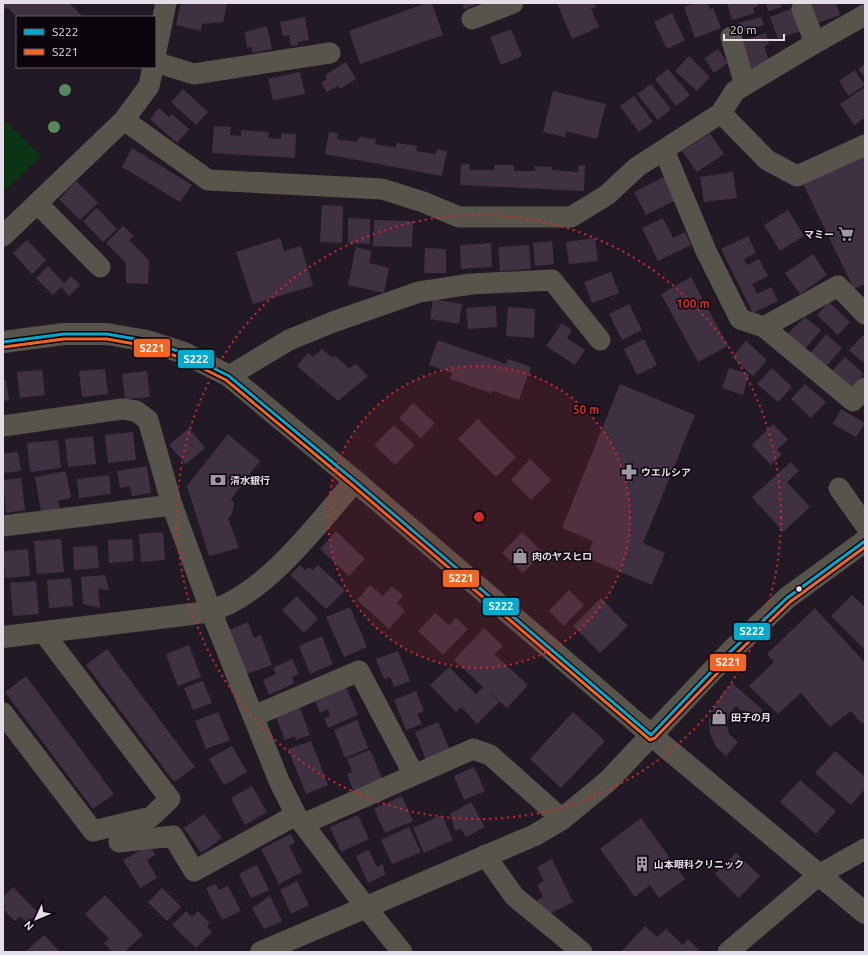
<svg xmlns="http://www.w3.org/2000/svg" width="868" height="955" font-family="Ubuntu,'Noto Sans JP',sans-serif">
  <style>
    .green { fill: #0b3414 }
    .building { fill: #3f3142 }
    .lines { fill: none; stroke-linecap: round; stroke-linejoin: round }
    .minor { stroke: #56544b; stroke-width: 21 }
    .tertiary { stroke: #56544b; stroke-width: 22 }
    .bus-1-casing { stroke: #0a050b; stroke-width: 6 }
    .bus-2-casing { stroke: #0a050b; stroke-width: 6 }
    .bus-1 { stroke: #00a9ce; stroke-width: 3 }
    .bus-2 { stroke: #f26522; stroke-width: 3 }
    .tree { fill: #578a5f }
    .ring { fill: none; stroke: #d62828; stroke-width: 2; stroke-dasharray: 2 4 }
    .bus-dot { fill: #e5dde8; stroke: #0a050b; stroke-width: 1.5 }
    .labels { text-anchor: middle; stroke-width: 3; stroke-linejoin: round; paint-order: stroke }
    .poi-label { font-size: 10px; font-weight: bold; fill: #e5dde8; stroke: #0a050b; text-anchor: start }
    .centre { fill: #d62828; stroke: #0a050b; stroke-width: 2 }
    .ring-label { font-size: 12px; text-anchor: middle; font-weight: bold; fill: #d62828; stroke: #0a050b; stroke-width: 3; stroke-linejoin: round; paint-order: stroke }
    .line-badge { stroke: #0a050b; stroke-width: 1.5 }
    .badge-label { font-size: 11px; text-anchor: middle; font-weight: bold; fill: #fff }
  </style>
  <rect width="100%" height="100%" fill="#211a24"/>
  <path class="green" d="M3,119L41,156L3,192Z"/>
  <path class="building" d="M3,3H69L83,17H17L7,7L3,11Z
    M181,3H227L223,22L202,24L201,31L176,25Z
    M427,3H432L443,35L360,64L349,31Z
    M462,3H477V4L464,9Z
    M557,3H594L596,7L591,9L599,27L572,39Z
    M695,3H707L710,9L713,8L721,28L695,38L684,7Z
    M727,3H758L759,6L753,8L755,13L732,20Z
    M766,3H781L782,7L768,11Z
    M811,3H836L840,15L818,23Z
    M793,8L801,31L778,39L770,17Z
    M672,13L685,40L667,49L654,22Z
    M305,17L309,40L298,42V45L291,46L289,35L283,36L280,22Z
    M761,17L764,25L741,32L738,23Z
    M267,26L272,49L253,53L251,47L247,48L245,32Z
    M511,29L522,56L501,65L490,37Z
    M766,33L769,44L764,46L770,63L750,69L741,41Z
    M718,49L728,63L714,73L704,58Z
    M689,56L710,77L697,91L675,71Z
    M346,62L356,79L340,89L338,86L327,92L321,83L327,79L325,75Z
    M865,64V78L858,69Z
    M668,69L690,95L676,106L655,79Z
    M855,70L865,85L849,96L839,81Z
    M300,72L305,94L273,100L268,79Z
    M651,84L671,109L658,120L637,94Z
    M865,87V118L854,125L840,104Z
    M183,89L208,112L196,125L171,102Z
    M553,91L606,104L597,139L566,131L565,137L543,132Z
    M634,96L653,122L639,132L620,106Z
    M159,108L169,117L172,114L189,129L177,143L150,119Z
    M214,126L231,127L230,135L241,136V130L269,132L268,138L281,139L282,133L296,134L295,158L212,153Z
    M329,132L338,133L337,139L357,142L360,137L376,139L375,144L396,148L397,143L417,146L416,151L435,154L438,149L447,151L442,176L325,154Z
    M710,133L724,154L697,172L682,151Z
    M132,148L192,185L180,202L122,167Z
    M865,155V284L854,289L803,184Z
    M461,164H469L470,170H494V165H514V171H536L534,166L552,167V170L578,172V166L585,165L584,191L460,185Z
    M733,172L737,198L704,202L700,177Z
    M664,177L676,200L646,215L634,192Z
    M76,181L98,203L80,220L59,199Z
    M322,205L343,206L342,243L320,242Z
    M97,208L117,229L103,242L83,221Z
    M788,210L804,236L780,251L764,225Z
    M348,218L370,219V244L348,243Z
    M663,218L673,238L685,232L691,245L658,261L642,228Z
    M374,220L413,221L412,247L373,246Z
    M123,226L134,236L129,240L149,260L148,284L126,283V263L106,243Z
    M748,236L756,253L744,259L747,265L759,259L768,276L752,284L757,294L771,287L778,301L753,313L721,249Z
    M280,238L284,251L301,246L313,286L253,304L236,252Z
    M595,238L598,261L569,264L566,242Z
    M27,240L46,260L32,274L13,253Z
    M552,241L554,264L535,266L533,243Z
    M491,243L492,267L461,269L460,245Z
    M529,245L531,269L500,271L498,247Z
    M356,247L372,251L369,263L389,268L384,293L348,285Z
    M425,248L446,249V273H424Z
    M813,254L827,275L800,294L785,273Z
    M48,266L64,283L71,276L80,285L69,296L61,287L53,295L36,278Z
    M611,272L619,293L592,303L584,282Z
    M691,277L728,346L698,362L661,294Z
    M433,299L462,304L459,324L430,319Z
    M829,302L850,322L838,335L817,315Z
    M629,304L642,330L622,340L609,314Z
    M496,306L497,327L468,329L466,308Z
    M508,307L535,309L534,338L506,336Z
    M805,317L821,330L804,350L787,334Z
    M562,323L572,330L567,338L585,350L575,365L546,346Z
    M826,334L842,348L825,368L809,355Z
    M863,335L865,337V364L849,350Z
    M644,339L657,365L637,375L624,349Z
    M438,340L506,364L508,359L531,367L519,400L494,391L491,393L450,379L452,373L429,365Z
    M746,341L767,360L753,376L732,357Z
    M322,349L331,357L335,356L349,368L356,364L368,376L338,401L297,366L308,353L313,357Z
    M845,357L864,374L851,389L831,372Z
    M729,368L749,374L743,395L722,388Z
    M772,368L792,387L778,402L757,384Z
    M105,369L108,394L82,397L79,371Z
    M42,370L45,395L20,398L17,372Z
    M147,371L150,397L125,399L122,374Z
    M3,380H6L9,400L3,401Z
    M620,384L695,415L643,543L665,553L652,585L587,558L593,541L562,528Z
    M805,384L826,402L811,418L791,399Z
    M413,403L435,423L421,438L399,418Z
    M841,409L865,423L856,437L833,424Z
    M478,419L516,457L496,477L458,439Z
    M773,424L788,439L777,450L782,454L771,465L752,445Z
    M394,425L415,445L395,465L374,445Z
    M189,428L205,448L186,464L169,445Z
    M133,432L136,460L108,463L105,435Z
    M228,434L260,461L231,499L234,503L232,514L228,518L239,548L209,556L187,486Z
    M93,436L96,464L68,467L65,439Z
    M58,440L61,468L30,472L27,443Z
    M18,452L21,471L3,473V454Z
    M530,459L551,480L531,500L511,480Z
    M791,462L799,471L787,482L810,507L783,532L752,497Z
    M147,466L151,493L132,496L130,486L120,488L117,471Z
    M66,471L71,498L58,501L60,508L41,511L35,477Z
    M109,475L111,494L79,498L77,479Z
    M21,478L25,510L6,513L3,480Z
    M336,531L365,559L349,576L320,549Z
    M163,532L165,560L141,562L139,534Z
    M522,532L543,553L523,573L502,553Z
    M61,539L64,572L37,574L34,541Z
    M132,539L134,561L109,563L108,540Z
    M97,546L99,568L74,570L73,547Z
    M28,549L30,576L5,578L3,551Z
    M300,565L305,570L308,567L313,570L318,565L345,590L326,609L290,575Z
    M105,575L109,590L98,589L100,608L83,604L81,577Z
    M71,578L73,606L49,608L47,580Z
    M36,581L39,614L13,616L10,583Z
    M370,585L383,596L392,586L403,596L397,603L405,611L389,629L357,600Z
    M569,590L584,605L564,626L549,611Z
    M852,595L865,607V650L831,616Z
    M297,596L318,619L304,633L282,610Z
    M601,598L628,626L600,653L573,626Z
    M350,607L367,647L344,657L326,617Z
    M815,608L865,663V721L862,724L851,711L830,727L801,693L778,714L749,686L774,662L767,654Z
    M435,613L449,625L456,618L468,629L443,655L418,631Z
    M248,622L254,638L261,635L272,665L244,675L227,631Z
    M484,628L503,646L494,654L528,685L507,708L487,690L499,702L477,724L461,707L456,712L430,685L449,667L476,694L483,687L454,660Z
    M322,636L333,664L310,674L299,646Z
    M189,645L201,677L178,686L166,654Z
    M107,649L195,767L174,782L86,665Z
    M398,651L410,681L394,687L390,677L384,679L376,659Z
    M292,659L299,674L292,677L295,683L269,695L263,680L276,674L273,668Z
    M26,676L114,794L93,809L5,692Z
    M203,681L212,703L193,710L184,688Z
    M732,683L763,710L753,721L736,706L729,714L727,724L729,734L738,742L726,756L716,747L710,734L709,720L714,707L721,695Z
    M346,687L358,715L328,728L324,718L330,716L328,709L320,713L315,700Z
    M416,691L424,711L417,714L422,724L406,730L394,700Z
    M300,708L310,735L296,740L295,736L285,740L276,717Z
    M218,712L230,740L206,749L195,721Z
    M573,712L605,741L561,788L530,759Z
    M357,720L368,748L345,758L334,730Z
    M438,722L450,750L426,760L415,732Z
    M311,741L328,785L306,794L288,749Z
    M232,746L247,772L224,785L209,759Z
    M370,750L382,778L353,790L347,774L352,772L347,759Z
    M835,751L865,777V789L851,805L815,773Z
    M474,767L485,791L464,800L454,776Z
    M800,780L836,811L816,834L780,802Z
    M252,786L267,812L245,825L231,798Z
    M402,796L413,821L385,833L374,809Z
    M471,802L485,827L466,837L461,829L455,830L450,814Z
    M204,814L222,838L201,853L184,828Z
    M358,815L369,839L341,852L330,827Z
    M442,815L453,840L424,853L413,828Z
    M641,818L685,879L659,898L650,885L635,897L600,849Z
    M409,827L421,852L392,864L381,840Z
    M291,834L295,843L289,846L302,872L279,884L261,849Z
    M150,845L155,855L147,860L157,878L140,888L123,860Z
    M369,850L377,867L383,864L385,875L368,883L356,856Z
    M736,853L760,876L739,898L715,874Z
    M552,859L573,902L545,916L537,900L543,897L537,885L544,881L537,867Z
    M257,865L269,890L251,898L239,874Z
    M297,881L309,905L291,914L280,890Z
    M216,884L219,890L228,886L241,911L222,920L206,888Z
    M13,887L38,913L27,923L20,916L15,921L3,909L6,906L3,903V897Z
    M162,888L181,907L167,921L148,902Z
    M105,895L143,935L124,952H113L104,943L109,939L85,914Z
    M270,896L282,921L264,929L252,908Z
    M186,911L192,917L198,911L210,923L207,926L212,932L196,948L172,925Z
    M645,926L657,937L666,929L683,945L688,939L700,951L699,952H621Z
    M44,935L60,952H25Z"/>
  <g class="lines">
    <path class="minor" d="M802,9L815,43
      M472,19L513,3
      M731,37L745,85
      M155,56L166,3
      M155,62L194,74L330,53
      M721,113L767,160L797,176L865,145
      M124,120L208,180L382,189L423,202L459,217H571L607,195L637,167L721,113L735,91L815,43L865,15
      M664,150L706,251L740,319L764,327L853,401L865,388
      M37,203L100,267
      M3,236L124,120L149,86L153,67
      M764,327L838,286L865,314
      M229,376L289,340L333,322L419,292L471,284L552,280L600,340
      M3,426L122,409L136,411L148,420L172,505L211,611L279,781L296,815L303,824L365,906L402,952
      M839,488L865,525
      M3,526L172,505
      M3,713L93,831L151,817L170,799L43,632
      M254,716L359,671L414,775
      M303,824L473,749L490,755L562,819
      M119,842L173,836L194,871L296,815
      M485,855L514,896L582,952
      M728,952L819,875L865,849"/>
    <path class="tertiary" d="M3,342L64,334H107L147,341L184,353L229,376L355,481L651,735L865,913
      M3,637L192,614C198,613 205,612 210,611C267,594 317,524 355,481
      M261,952L535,835L562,819L608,781L730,652L787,598L865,541"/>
    <defs>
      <path id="bus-1" d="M3,342L64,334H107L147,341L184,353L229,376L355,481L651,735
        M651,735L730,652L787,598L865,541"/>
      <path id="bus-2" d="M4,347L64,339H107L146,346L182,358L226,380L352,485L650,740L655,738L734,656L790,602L865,547"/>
    </defs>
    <use href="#bus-1" class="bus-1-casing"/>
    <use href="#bus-2" class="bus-2-casing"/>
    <use href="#bus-1" class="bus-1"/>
    <use href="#bus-2" class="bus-2"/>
  </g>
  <g class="tree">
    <circle cx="65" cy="90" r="6"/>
    <circle cx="54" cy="127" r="6"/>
  </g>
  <circle cx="479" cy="517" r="151" fill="#d62828" fill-opacity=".12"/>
  <g class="ring">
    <circle cx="479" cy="517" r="151"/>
    <circle cx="479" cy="517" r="302"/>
  </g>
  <defs>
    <symbol id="supermarket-bare" viewBox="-9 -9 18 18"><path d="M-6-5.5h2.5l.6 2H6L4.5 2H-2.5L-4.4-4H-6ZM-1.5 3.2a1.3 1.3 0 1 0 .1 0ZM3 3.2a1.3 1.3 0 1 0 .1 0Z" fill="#a099a3" stroke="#0a050b" stroke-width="2.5" paint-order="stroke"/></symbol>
    <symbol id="pharmacy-bare" viewBox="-9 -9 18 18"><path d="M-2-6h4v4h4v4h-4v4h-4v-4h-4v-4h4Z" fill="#a099a3" stroke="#0a050b" stroke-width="2.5" paint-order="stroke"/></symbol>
    <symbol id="bank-bare" viewBox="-9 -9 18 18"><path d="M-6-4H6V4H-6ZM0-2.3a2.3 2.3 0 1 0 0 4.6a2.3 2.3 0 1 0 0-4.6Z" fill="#a099a3" stroke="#0a050b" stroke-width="2.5" paint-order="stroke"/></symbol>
    <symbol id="shop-bare" viewBox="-9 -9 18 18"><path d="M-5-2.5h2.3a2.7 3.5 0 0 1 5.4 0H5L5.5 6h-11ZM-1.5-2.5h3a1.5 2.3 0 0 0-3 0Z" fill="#a099a3" stroke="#0a050b" stroke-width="2.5" paint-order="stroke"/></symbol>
    <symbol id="building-bare" viewBox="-9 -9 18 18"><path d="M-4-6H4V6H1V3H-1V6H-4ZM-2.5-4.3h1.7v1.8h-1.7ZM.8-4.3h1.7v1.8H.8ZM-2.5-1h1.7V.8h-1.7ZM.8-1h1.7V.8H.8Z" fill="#a099a3" stroke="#0a050b" stroke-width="2.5" paint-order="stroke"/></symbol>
  </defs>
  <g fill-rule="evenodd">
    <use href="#supermarket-bare" x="835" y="223" width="22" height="22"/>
    <use href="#pharmacy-bare" x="618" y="461" width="22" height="22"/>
    <use href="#bank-bare" x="207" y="469" width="22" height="22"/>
    <use href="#shop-bare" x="509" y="545" width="22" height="22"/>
    <use href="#shop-bare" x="708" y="706" width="22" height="22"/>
    <use href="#building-bare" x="631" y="853" width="22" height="22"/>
  </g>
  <circle class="bus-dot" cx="799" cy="589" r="3.5"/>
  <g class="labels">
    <g class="poi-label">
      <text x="834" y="238" text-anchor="end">マミー</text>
      <text x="641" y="476">ウエルシア</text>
      <text x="230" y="484">清水銀行</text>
      <text x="532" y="560">肉のヤスヒロ</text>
      <text x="731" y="721">田子の月</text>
      <text x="654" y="868">山本眼科クリニック</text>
    </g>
  </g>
  <circle cx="479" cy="517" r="6" class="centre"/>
  <g class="ring-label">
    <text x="693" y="308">100 m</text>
    <text x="586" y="414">50 m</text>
  </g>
  <g class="line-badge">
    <rect x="133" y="338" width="38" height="20" rx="4" fill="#f26522"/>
    <rect x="177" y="349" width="38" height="20" rx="4" fill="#00a9ce"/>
    <rect x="442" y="569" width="38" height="19" rx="4" fill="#f26522"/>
    <rect x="482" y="597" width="38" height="19" rx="4" fill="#00a9ce"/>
    <rect x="733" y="622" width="38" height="19" rx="4" fill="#00a9ce"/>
    <rect x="709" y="653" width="38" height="19" rx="4" fill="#f26522"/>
  </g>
  <g class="badge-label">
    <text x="152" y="352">S221</text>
    <text x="196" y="363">S222</text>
    <text x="461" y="582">S221</text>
    <text x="501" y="610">S222</text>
    <text x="752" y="635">S222</text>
    <text x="728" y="666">S221</text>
  </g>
  <rect width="868" height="955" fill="none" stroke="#e5dde8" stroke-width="8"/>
  <rect x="16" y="16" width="140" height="52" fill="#0a050b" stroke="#625b63"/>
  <rect x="24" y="29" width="20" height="6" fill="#00a9ce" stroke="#625b63"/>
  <text x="52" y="36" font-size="12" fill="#e5dde8">S222</text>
  <rect x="24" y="49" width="20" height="6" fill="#f26522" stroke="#625b63"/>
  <text x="52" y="56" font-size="12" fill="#e5dde8">S221</text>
  <g transform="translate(36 919) rotate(226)" stroke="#0a050b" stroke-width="3" paint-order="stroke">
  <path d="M0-3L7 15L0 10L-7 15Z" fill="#e5dde8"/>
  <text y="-6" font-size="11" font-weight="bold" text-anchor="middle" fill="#e5dde8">N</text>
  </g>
  <path d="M724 34v6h60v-6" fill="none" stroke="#e5dde8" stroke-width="2"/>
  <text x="730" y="34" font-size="12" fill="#e5dde8" stroke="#0a050b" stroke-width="3" paint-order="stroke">20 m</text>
</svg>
